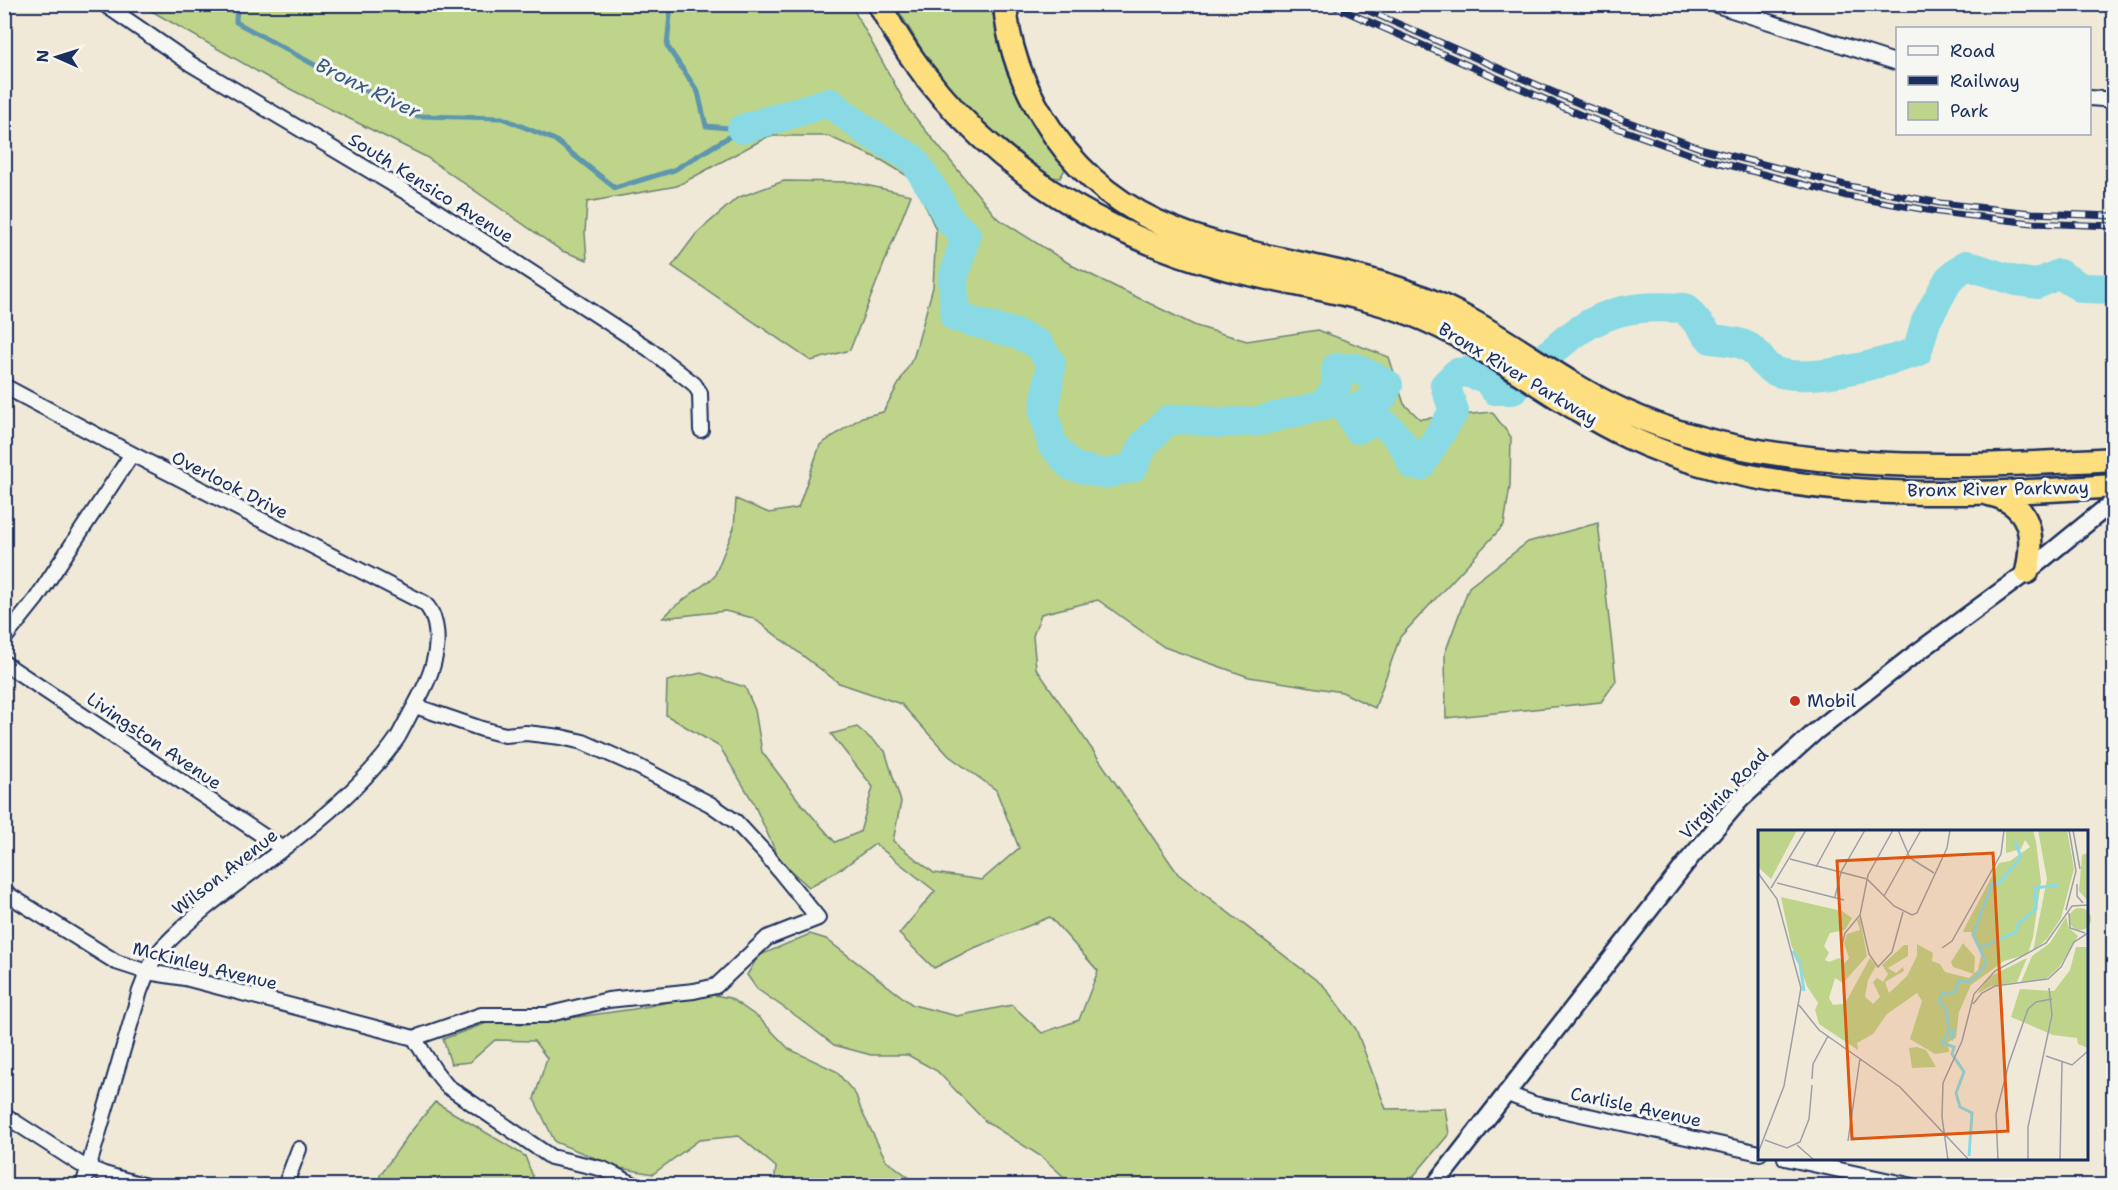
<svg xmlns="http://www.w3.org/2000/svg" width="2118" height="1190" font-family="'Shantell Sans',sans-serif">
  <style>
    .green { fill: #bed48a; stroke: #6c8274; stroke-width: 1.5 }
    .lines { fill: none; stroke-linecap: round; stroke-linejoin: round }
    .stream { stroke: #5d96ae; stroke-width: 5 }
    .river { stroke: #89dae4; stroke-width: 30 }
    .minor-casing { stroke: #1b2f5e; stroke-width: 18 }
    .tertiary-casing { stroke: #1b2f5e; stroke-width: 21 }
    .trunk-casing { stroke: #1b2f5e; stroke-width: 27 }
    .minor { stroke: #f6f6f2; stroke-width: 14 }
    .tertiary { stroke: #f6f6f2; stroke-width: 16 }
    .trunk { stroke: #fedf80; stroke-width: 22 }
    .rail-casing { stroke: #1b2f5e; stroke-width: 7 }
    .rail { stroke: #f6f6f2; stroke-width: 4.5; stroke-dasharray: 14; stroke-linecap: butt }
    .poi-dot { fill: #c8321e; stroke: #f6f6f2; stroke-width: 2 }
    .labels { text-anchor: middle; stroke-width: 6; stroke-linejoin: round; paint-order: stroke }
    .street-label { font-size: 18px; fill: #1b2f5e; stroke: #f6f6f2 }
    .poi-label { font-size: 18px; fill: #1b2f5e; stroke: #f6f6f2; text-anchor: start }
    .water-label { font-size: 20px; font-style: italic; fill: #365a80; stroke: #f6f6f2 }
    .inset-river { fill: none; stroke: #89dae4; stroke-width: 3 }
    .inset-road { fill: none; stroke: #9b9fa7; stroke-width: 1.5 }
    .view { fill: #de5710; fill-opacity: 0.15; stroke: #de5710; stroke-width: 3 }
    .inset-edge { fill: none; stroke: #1b2f5e; stroke-width: 3 }
  </style>
  <rect width="100%" height="100%" fill="#f0e9d8"/>
  <filter id="ink" filterUnits="userSpaceOnUse"><feTurbulence type="fractalNoise" baseFrequency=".0167" numOctaves="2"/><feDisplacementMap in="SourceGraphic" scale="12" xChannelSelector="R" yChannelSelector="G"/><feConvolveMatrix kernelMatrix="1 2 1 2 8 2 1 2 1" color-interpolation-filters="sRGB"/></filter>
  <g filter="url(#ink)">
    <path class="green" d="M141,5H851L909,110L997,218L1073,266L1196,326L1247,341L1318,330L1389,357L1404,404L1420,419L1492,412L1511,437L1510,486L1504,525L1400,637L1375,708L1342,692L1249,677L1164,647L1098,600L1041,614L1033,636L1036,668L1178,874L1324,986L1356,1029L1386,1109L1445,1108L1449,1134L1406,1185H1073L1042,1157L985,1121L937,1071L908,1055H871L834,1045L799,1018L757,989L747,975L758,956L810,934L826,939L913,1005L957,1016L1012,1005L1042,1033L1079,1020L1098,971L1050,917L974,948L934,968L899,934L935,891L875,844L844,867L809,887L780,861L752,800L720,747L666,715L667,681L701,673L745,687L755,710L762,752L799,801L835,842L860,832L873,787L831,734L857,727L885,751L901,802L893,841L934,873L982,880L1019,848L996,790L949,756L901,704L839,683L753,618L725,611L663,618L674,607L714,577L734,528L736,499L769,513L798,508L820,445L862,417L883,412L914,356L933,287L936,230L914,180L883,161L828,136H769L677,186L587,202L585,233L587,260L562,251L426,157L274,81Z
      M895,5H991L1006,71L1032,122L1065,169L1060,178L1050,177L993,131L941,81Z
      M784,181L852,182L911,195L850,350L811,361L672,266L696,234L737,198Z
      M1598,523L1616,681L1601,702L1446,718L1445,653L1469,587L1528,542Z
      M709,994L730,998L759,1018L789,1049L836,1071L856,1095L861,1110L886,1160L919,1185H774L776,1167L739,1136L699,1140L653,1174L620,1168L555,1142L534,1099L547,1058L534,1041L495,1040L470,1062L451,1064L443,1039L487,1023L527,1024L634,1009Z
      M435,1102L525,1156L536,1185H380V1175L409,1134Z"/>
    <g class="lines">
      <path class="stream" d="M237,4L236,22L324,70L418,116L502,118L555,140L615,188L674,170L742,129
        M671,4L667,46L698,92L706,126L740,129"/>
      <path class="river" d="M742,129L829,102L866,131L913,159L938,198L949,220L966,235L953,279L955,317L1017,334L1038,344L1051,363L1044,413L1052,444L1071,466L1105,474L1133,467L1144,444L1168,420L1189,419L1220,423L1258,421L1325,405L1337,385L1336,368H1356L1388,385L1383,396L1348,412L1358,429L1377,418C1395,432 1405,444 1413,465L1420,466L1454,411L1445,385L1457,373L1465,372L1486,378L1495,390H1512C1542,361 1574,325 1615,313C1638,306 1662,307 1685,308L1711,339C1726,341 1744,341 1755,352C1760,357 1764,366 1771,369C1800,387 1886,362 1917,352L1926,321L1949,279L1966,265L2016,281L2037,284L2059,274L2082,288L2114,289"/>
      <defs>
        <path id="minor" d="M104,4L191,64L426,204L649,349L694,384L700,393L701,430
          M1713,4L1898,63
          M2090,98L2114,100
          M4,386L132,454L424,603C436,614 438,634 436,650C433,672 424,689 413,709C408,718 403,728 398,737C369,780 321,820 280,851C240,882 198,910 163,947C152,958 146,976 140,991L83,1186
          M4,639L36,599L132,454
          M4,663L283,849
          M4,892L116,962L147,972L185,978L414,1038L481,1015H546L608,1000L694,991L716,986L767,938L818,918L765,853L736,822L710,804L639,767L583,742L561,737L526,733L505,735L482,729L415,706
          M414,1038L435,1071L447,1086L551,1157L603,1169L637,1186
          M1505,1093L1534,1104L1760,1153
          M4,1115L80,1164L104,1174L146,1186
          M1785,1158L1913,1186
          M285,1186L299,1149"/>
        <path id="tertiary" d="M1434,1186L1690,858L1741,799L1815,732L1907,660L2027,572L2114,501"/>
        <path id="trunk" d="M879,4C952,142 1079,229 1228,269C1289,285 1352,291 1411,314C1489,344 1552,401 1628,437C1770,504 1959,497 2114,486
          M1005,4C1008,45 1023,85 1044,119C1128,261 1277,245 1411,293C1490,321 1549,377 1624,411C1765,476 1961,468 2114,459
          M1989,494C2031,503 2035,536 2027,572"/>
      </defs>
      <use href="#minor" class="minor-casing"/>
      <use href="#tertiary" class="tertiary-casing"/>
      <use href="#trunk" class="trunk-casing"/>
      <use href="#minor" class="minor"/>
      <use href="#tertiary" class="tertiary"/>
      <use href="#trunk" class="trunk"/>
      <defs>
        <path id="rail" d="M1329,4L1581,115L1698,157L1847,196L1939,212L2032,223L2114,226
          M1353,4L1585,106L1700,148L1849,186L1940,203L2032,213L2114,216"/>
      </defs>
      <use href="#rail" class="rail-casing"/>
      <use href="#rail" class="rail"/>
    </g>
  </g>
  <circle class="poi-dot" cx="1795" cy="701" r="6"/>
  <g class="labels">
    <g class="street-label">
      <text transform="translate(431 188) rotate(32)" y="6">South Kensico Avenue</text>
      <text transform="translate(1518 374) rotate(31)" y="6">Bronx River Parkway</text>
      <text transform="translate(230 485) rotate(27)" y="6">Overlook Drive</text>
      <text transform="translate(1998 489) rotate(-1)" y="6">Bronx River Parkway</text>
      <text transform="translate(154 741) rotate(34)" y="6">Livingston Avenue</text>
      <text transform="translate(1724 794) rotate(-46)" y="6">Virginia Road</text>
      <text transform="translate(225 872) rotate(-38)" y="6">Wilson Avenue</text>
      <text transform="translate(205 966) rotate(14)" y="6">McKinley Avenue</text>
      <text transform="translate(1636 1107) rotate(12)" y="6">Carlisle Avenue</text>
    </g>
    <g class="poi-label">
      <text x="1807" y="707">Mobil</text>
    </g>
    <g class="water-label">
      <text transform="translate(368 88) rotate(26)" y="7">Bronx River</text>
    </g>
  </g>
  <g transform="translate(1758 830)">
    <rect width="330" height="330" fill="#f0e9d8"/>
    <path d="M0,0H39L13,49L0,37ZM248,0H275L278,12L283,52L275,107L270,124L246,131L213,155L201,182L198,208L190,212L191,222L177,224L152,209L164,171L159,163L129,184L115,204L99,213L100,220L61,194L57,180L60,173L49,156L33,114L23,67L84,81L94,88L87,100L72,103L66,116L71,123L67,130L71,132L81,128L87,133L91,128L86,113L89,104L102,100L99,90L102,88L109,126L85,153L77,148L71,168L75,175L85,174L90,168L112,128L118,136L110,150L107,167L115,174L122,167L115,152L119,148L125,152L130,144L124,135L146,115H150V126L130,138L138,143L145,137L146,141L127,152L131,163L149,146L159,126V114L175,123L174,131L182,134L187,142L211,148L220,140L223,125L213,102H205L206,99L241,33L252,31L272,17L267,10L263,19L248,23ZM280,0H309L316,39L303,88L289,109L275,121L289,49ZM330,23V71L321,61L324,25ZM311 89a11 11 0 1 1 22 0a11 11 0 1 1-22 0ZM308,87L311,98L320,106L301,137L288,149L263,152L274,126L292,113ZM205,113L217,127L216,144L195,137L193,132ZM318,117H330V218L320,214L319,208L295,205L253,187L262,159L296,161L312,140ZM269,128L259,152L233,156L219,164L231,147ZM159,217L168,220L178,237L154,238L151,218Z" fill="#bed48a"/>
    <path class="inset-river" d="M257,12L263,27L241,53L234,54L215,105L223,121L224,117L258,102L261,93L278,79L277,58L300,55M35,121L42,134L46,161M211,326L214,283L202,277L198,263L206,242L194,224L196,217L184,213L190,203L194,208L196,201L191,200L188,179L181,171L184,164L197,162L200,151L211,152L221,144L228,133L223,121"/>
    <path class="inset-road" d="M135,0L110,45L102,85L111,124L120,137L134,122L145,82M140,0L152,28L176,43M315,0L322,39M32,29L109,49L136,76L154,85L159,83L189,18L192,0M58,37L78,0M0,43L19,69L43,158L26,256L0,323M19,53L86,70M319,54V66L325,73M13,58L48,0M126,66L163,0M77,67L83,42L107,0M308,80L318,41L311,0M311,83L312,98L327,103M84,115L87,103L102,85M184,118L194,111L243,24L246,0M215,174L224,163L237,156L290,149L303,137L316,112L330,103M41,175L61,200L142,257L211,330M288,226L314,235L330,221M54,249L55,234L70,206M7,310L29,318L42,312L51,289L54,255M90,311L102,228M39,315L56,330M190,330L184,287L185,253L204,211L216,164L237,141L288,113L314,76L330,75M240,330L238,284L251,233L270,179L278,172L294,169M270,330V297L294,185L291,158M302,330L304,232"/>
    <path class="view" d="M235,23L250,301L94,309L79,31Z"/>
    <rect width="330" height="330" class="inset-edge"/>
  </g>
  <rect width="2118" height="1190" fill="none" stroke="#f6f6f2" stroke-width="24"/>
  <rect x="12" y="12" width="2094" height="1166" fill="none" stroke="#1b2f5e" stroke-width="2" filter="url(#ink)"/>
  <rect x="1896" y="27" width="195" height="108" fill="#f6f6f2" stroke="#9ea6b7" stroke-width="1.5"/>
  <rect x="1908" y="46" width="30" height="9" fill="#f6f6f2" stroke="#9ea6b7" stroke-width="1.5"/>
  <text x="1950" y="57" font-size="18" fill="#1b2f5e">Road</text>
  <rect x="1908" y="76" width="30" height="9" fill="#1b2f5e" stroke="#9ea6b7" stroke-width="1.5"/>
  <text x="1950" y="87" font-size="18" fill="#1b2f5e">Railway</text>
  <rect x="1908" y="102" width="30" height="18" fill="#bed48a" stroke="#9ea6b7" stroke-width="1.5"/>
  <text x="1950" y="117" font-size="18" fill="#1b2f5e">Park</text>
  <g transform="translate(57 57) rotate(273)" stroke="#f6f6f2" stroke-width="4.5" paint-order="stroke">
  <path d="M0-4.5L10 22L0 15L-10 22Z" fill="#1b2f5e"/>
  <text y="-9" font-size="16" font-weight="bold" text-anchor="middle" fill="#1b2f5e">N</text>
  </g>
</svg>
